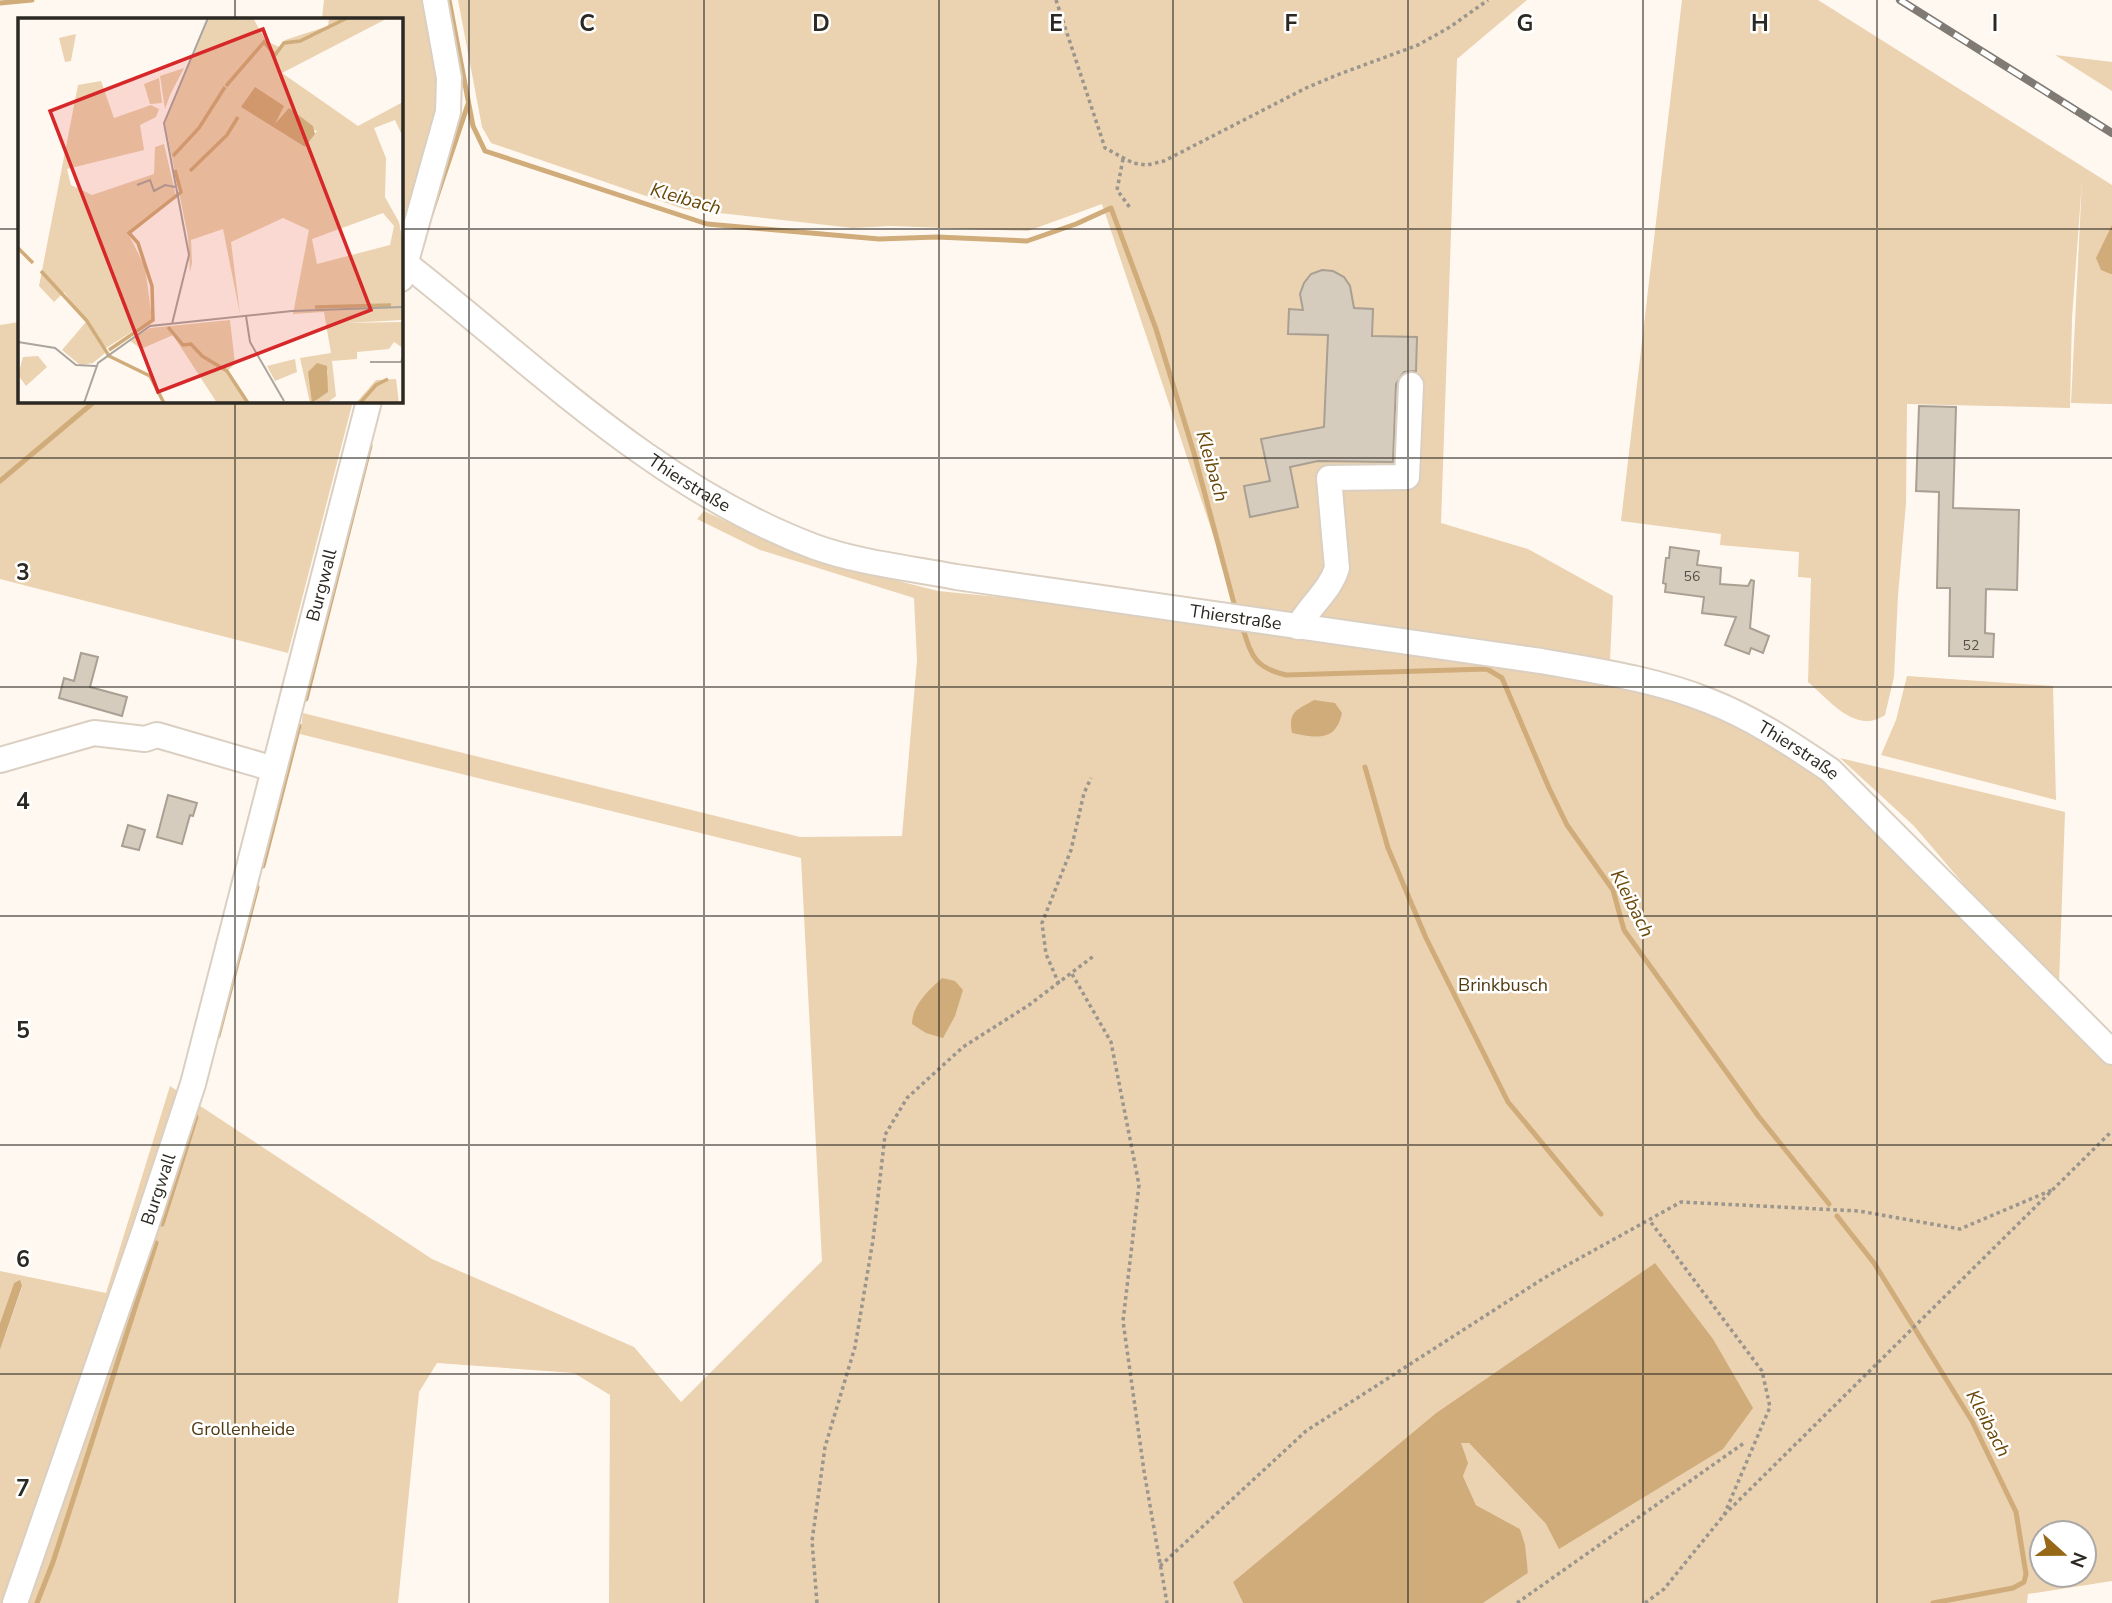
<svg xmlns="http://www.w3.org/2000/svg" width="2112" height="1603" font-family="'Nunito Sans',sans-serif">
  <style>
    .green { fill: #ebd2b0; fill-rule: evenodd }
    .water { fill: #d0ac7a }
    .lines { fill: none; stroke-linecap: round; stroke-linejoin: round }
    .stream { stroke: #d0ac7a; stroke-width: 5 }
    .building { fill: #d6ccbe; stroke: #a99f92; stroke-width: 2 }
    .minor-casing { stroke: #dacfc1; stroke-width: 28 }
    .path { stroke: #9a958d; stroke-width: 3.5; stroke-dasharray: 3.5 3.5; stroke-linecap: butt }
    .minor { stroke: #fff; stroke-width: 24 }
    .rail-casing { stroke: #7f7a73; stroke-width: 8 }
    .rail { stroke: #fff; stroke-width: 5; stroke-dasharray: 16; stroke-linecap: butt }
    .grid { fill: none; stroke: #2c2822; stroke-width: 2; stroke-opacity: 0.55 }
    .labels { text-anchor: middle; stroke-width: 5; stroke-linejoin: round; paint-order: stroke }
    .number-label { font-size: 14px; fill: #565149 }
    .street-label { font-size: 18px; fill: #2c2822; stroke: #fff }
    .park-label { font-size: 18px; fill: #523910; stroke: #fff }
    .water-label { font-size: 19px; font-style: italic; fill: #6b4808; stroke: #fff }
    .inset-river { fill: none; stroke: #d0ac7a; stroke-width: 3.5 }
    .inset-road { fill: none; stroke: #aba59e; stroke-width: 2 }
    .view { fill: #d62828; fill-opacity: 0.15; stroke: #d62828; stroke-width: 3.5 }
    .inset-edge { fill: none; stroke: #2c2822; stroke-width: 3.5 }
    .grid-label { font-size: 23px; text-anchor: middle; font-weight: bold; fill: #2c2822; stroke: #fff; stroke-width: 5; stroke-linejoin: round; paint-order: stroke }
  </style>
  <rect width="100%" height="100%" fill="#fff8f0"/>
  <path class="green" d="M324,0H421L438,84V110L401,226V19H322Z
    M458,0H1527L1457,59L1441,523L1528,549L1613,596L1610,661L1238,609L1102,204L1028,231L890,226L853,228L684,209L491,143L482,127Z
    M1682,0H1818L2112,185V404L2071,403L2082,181L2072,318L2070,408L1907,404L1906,503L1898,596L1894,677L1885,715C1856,735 1829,700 1808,682L1811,578L1798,577L1799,552L1720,545L1721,534L1621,521Z
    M2055,55L2112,62V91Z
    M19,322V401H353L288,653L0,579V325Z
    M704,511L776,545L831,564L938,591L1097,607L1419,653L1667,694L1789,748L2112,1058V1581L2028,1594L2027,1603H1483L1528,1573L1520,1529L1476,1505L1463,1476L1461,1443H1469L1546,1524L1655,1263L1436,1413L1233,1582L1243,1603H609L610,1395L574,1373L437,1363L419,1392L398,1603H0V1350L22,1287L14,1283L0,1323V1271L106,1293L170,1086L432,1259L634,1347L681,1402L822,1261L801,858L300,734L303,713L800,837L902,836L917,660L914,598L760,550L697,519ZM2042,1533H2084V1575H2042Z
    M1907,676L2053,686L2056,800L1881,755L1896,720Z
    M1840,758L2065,812L2059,984L1978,901L1914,826Z"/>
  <path class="water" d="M2112,225V274H2111L2101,270L2096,258Z
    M1314,700L1335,703L1342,713C1336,742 1316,738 1292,733C1288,711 1297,710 1314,700Z
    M942,978L955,981L963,990L955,1016L943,1038L926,1033L912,1024C912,1005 929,990 942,978Z
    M1655,1263L1713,1339L1753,1408L1723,1449L1559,1549L1546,1524L1469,1443H1461L1468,1463L1463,1476L1476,1505L1520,1529L1525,1545L1528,1573L1483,1603H1243L1233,1582L1436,1413Z
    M20,1280L22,1286L0,1350V1323L14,1283Z"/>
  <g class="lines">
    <path class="stream" d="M449,0L473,126L485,151L707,224L879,239L937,237L1027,241L1076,224L1111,208L1156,329L1194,453L1236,611
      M0,3L32,0
      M430,217L468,104
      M0,481L95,401
      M1242,626C1252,656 1253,667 1286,675L1487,669L1502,678L1549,788L1567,825L1613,890L1624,930L1759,1117L1829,1204
      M306,699L370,446
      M1365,767L1388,848L1426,938L1508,1102L1601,1214
      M263,866L299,726
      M218,1036L257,887
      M1837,1216L1874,1263L1972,1421L2016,1512L2026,1574L2024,1582L2013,1588L1933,1603
      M162,1224L196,1117
      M37,1603L53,1562L156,1243"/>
  </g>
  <path class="building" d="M1322,270L1333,271L1344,277L1350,286L1354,308L1373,309L1372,336L1417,337L1416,371L1404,372L1396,384L1393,462L1318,461L1290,467L1298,507L1250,517L1244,486L1270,481L1261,439L1324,427L1328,335L1288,334L1289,309L1303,310L1300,294L1304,283L1311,274Z
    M1919,406L1956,407L1953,508L2019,510L2017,590L1986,589L1985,633L1994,634L1993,657L1949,656L1950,588H1937L1939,492L1916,491Z
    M1670,547L1699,551L1697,565L1721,568L1720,584L1748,586L1751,580L1754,581L1750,628L1769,636L1763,653L1751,648L1749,654L1725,645L1736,617L1702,613L1704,597L1665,592L1666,584L1663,583L1666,558H1669Z
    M81,653L98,657L90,687L127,697L122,716L59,698L64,678L74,681Z
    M168,795L197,803L193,816L190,815L182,844L157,837Z
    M128,825L145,830L139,850L122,846Z"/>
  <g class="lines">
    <defs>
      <g id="minor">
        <path id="s1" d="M405,263C535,365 657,488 815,547C860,563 909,568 956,577L1541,661C1597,671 1655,679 1709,701C1753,718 1791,744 1830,770L2112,1052"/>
        <path d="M401,279L448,112L449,78L435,0"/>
        <path d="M1298,627C1310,605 1330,591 1337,568L1329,478L1407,477L1411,385"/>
        <path d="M0,760L94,733L145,739L157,735L274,769"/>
        <path id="s2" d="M15,1603L145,1229L193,1084L369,401"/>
      </g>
    </defs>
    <use href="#minor" class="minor-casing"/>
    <path class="path" d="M1056,0L1105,148L1133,163L1147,165L1164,161L1306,88L1337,75L1418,45L1450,27L1488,0
      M1123,159L1117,190L1131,209
      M1072,974L1111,1042L1139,1185L1123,1321L1144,1471L1167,1603
      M1059,984L1046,954L1042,923L1071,850L1084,793L1091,778
      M1724,1515L2112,1131
      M1160,1566L1306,1431L1544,1278L1681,1202L1859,1211L1960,1229L2052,1190
      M817,1603L812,1541L825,1447L855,1347L873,1240L885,1135L907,1098L963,1047L1029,1005L1095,955
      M1517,1603L1744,1443
      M1645,1603L1664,1589L1724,1515L1770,1407L1762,1371L1650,1221"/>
    <use href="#minor" class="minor"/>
    <defs>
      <path id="rail" d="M1900,0L2112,133"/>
    </defs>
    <use href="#rail" class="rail-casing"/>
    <use href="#rail" class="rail"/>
  </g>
  <path class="grid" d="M235,0V19M469,0V1603M704,0V1603M939,0V1603M1173,0V1603M1408,0V1603M1643,0V1603M1877,0V1603M0,229H19M401,229H2112M235,401V1603M0,458H2112M0,687H2112M0,916H2112M0,1145H2112M0,1374H2112"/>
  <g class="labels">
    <g class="number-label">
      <text x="1692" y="581">56</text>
      <text x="1971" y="650">52</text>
    </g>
    <g class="street-label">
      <text dy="6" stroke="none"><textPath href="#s1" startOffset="360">Thierstraße</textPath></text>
      <text dy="6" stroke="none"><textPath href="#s2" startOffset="1064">Burgwall</textPath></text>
      <text dy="6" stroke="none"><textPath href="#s1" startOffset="928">Thierstraße</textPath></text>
      <text dy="6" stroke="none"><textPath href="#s1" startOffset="1512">Thierstraße</textPath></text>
      <text dy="6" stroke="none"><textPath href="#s2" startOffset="438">Burgwall</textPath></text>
    </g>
    <g class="park-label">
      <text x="1503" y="991">Brinkbusch</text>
      <text x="243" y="1435">Grollenheide</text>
    </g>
    <g class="water-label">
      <text transform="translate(686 198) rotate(16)" y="7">Kleibach</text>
      <text transform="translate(1213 466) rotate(74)" y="7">Kleibach</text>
      <text transform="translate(1633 903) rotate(63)" y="7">Kleibach</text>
      <text transform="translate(1989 1423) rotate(62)" y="7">Kleibach</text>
    </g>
  </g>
  <g transform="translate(18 18)">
    <rect width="385" height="385" fill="#fff8f0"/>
    <path d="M191,0H235L248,23L261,29L267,22L310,8L311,0H370L264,55L340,108L385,84V119L377,102L356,110L368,140L367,179L381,204L385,225V302L327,305L385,304V330L376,324L371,331L339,334V341L314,343L318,378L309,385H298V380L307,376L310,352L294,385H297H292L282,340L313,335L306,294L275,296L291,212L265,200L213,224L222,296L205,211L173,222L174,245L172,254L170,219L147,105ZM223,89L257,106L265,101L299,113L287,129ZM365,195L376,208L372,227L299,246L294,221ZM58,16L53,43L47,44L41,20ZM166,50L152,77L147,91L142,58ZM141,60L144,85L132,86L126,66ZM83,63L96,100L133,87L141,91L138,99L122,107L126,132L49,151L53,167L74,177L136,156L137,129L146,126L158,178L111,217L127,249L134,301L88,330L46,274L36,284L21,268L60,67ZM212,302L217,346L209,353L230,385H199L155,317L123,331L111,322L132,310ZM68,304L87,335L75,345L62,347L44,332ZM20,338L29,349L8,368L0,357L5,339ZM277,341L279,354L257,363L249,348ZM378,361L381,385H338L358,362Z" fill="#ebd2b0" fill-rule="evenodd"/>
    <path d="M237,69L266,88L257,106L271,90L295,108L297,116L287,129L223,89ZM299,345L309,348L310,374L294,385L290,354Z" fill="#d0ac7a"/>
    <path class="inset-river" d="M208,68L246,24L257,37L266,25L282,23L329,0M155,138L181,110L207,69M172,153L209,117L220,99M0,230L15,245M23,253L69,303L91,338L132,358L146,385M297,289L373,287M150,309L165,327L173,326L184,338L209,353L230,385M91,332L135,302L134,268L120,225L111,215L163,174L157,152M342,385L358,367L370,361"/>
    <path class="inset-road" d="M119,167L132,162L136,173L147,167L157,169M228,298L232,324L266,383M154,306L171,237L146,105L190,0M0,324L37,330L58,347L78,348M352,344H383L385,339M66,385L80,345L132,308L274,293L385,289"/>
    <path class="view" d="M245,11L353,292L140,374L32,93Z"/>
    <rect width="385" height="385" class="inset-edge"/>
  </g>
  <g class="grid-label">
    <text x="587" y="31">C</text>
    <text x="821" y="31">D</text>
    <text x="1056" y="31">E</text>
    <text x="1291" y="31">F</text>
    <text x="1525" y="31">G</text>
    <text x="1760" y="31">H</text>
    <text x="1995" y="31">I</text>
    <text x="23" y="580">3</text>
    <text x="23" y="809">4</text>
    <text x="23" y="1038">5</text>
    <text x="23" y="1267">6</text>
    <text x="23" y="1496">7</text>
  </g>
  <g transform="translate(2063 1554) rotate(111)"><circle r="33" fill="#ffffff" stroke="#aba9a7" stroke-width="2"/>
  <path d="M0-5L12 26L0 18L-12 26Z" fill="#976818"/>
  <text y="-10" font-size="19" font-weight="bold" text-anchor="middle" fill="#2c2822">N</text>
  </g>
</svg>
